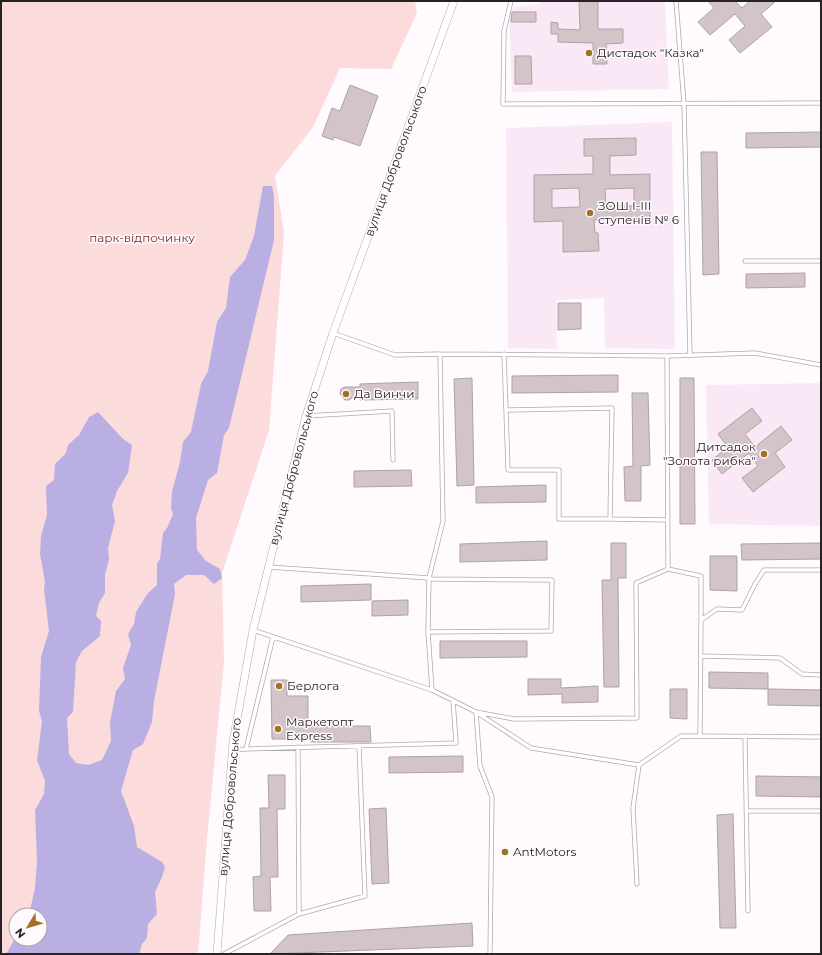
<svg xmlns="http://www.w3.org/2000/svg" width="822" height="955" font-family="Montserrat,sans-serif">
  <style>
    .built { fill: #fbe8f7 }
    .green { fill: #fcdbdd; fill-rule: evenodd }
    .water { fill: #b9afe2 }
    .building { fill: #d3c4c9; stroke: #afa1a6; fill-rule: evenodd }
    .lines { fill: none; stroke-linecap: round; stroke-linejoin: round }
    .service-casing { stroke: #b2a7af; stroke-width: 5 }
    .minor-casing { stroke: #b2a7af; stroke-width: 8 }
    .service { stroke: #fff; stroke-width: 3.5 }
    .minor { stroke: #fff; stroke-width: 7 }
    .poi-dot { fill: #a27126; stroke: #fefafd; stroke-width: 1.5 }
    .labels { text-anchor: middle; stroke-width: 3; stroke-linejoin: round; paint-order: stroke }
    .poi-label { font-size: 12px; fill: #272226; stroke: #fefafd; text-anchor: start }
    .street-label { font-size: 12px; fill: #272226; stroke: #fefafd }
    .park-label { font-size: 12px; fill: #712934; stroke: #fefafd }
  </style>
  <rect width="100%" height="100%" fill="#fefafd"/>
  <path class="built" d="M541,1H665L669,89L512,92L509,18L510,12L514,7L540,4Z
    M672,122L675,349L605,348L604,298L556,300L557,349L508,348L506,128Z
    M821,383V526L709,524L706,385Z"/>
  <path class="green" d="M1,1H415L417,13L391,69L340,68L313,127L275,176L284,232L269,430L222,573L224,662L207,839L198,954H1ZM16,915H40V939H16Z"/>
  <path class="water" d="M263,186H272L274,196V240L229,428L224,435L217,473L208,480L196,518L197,550L206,561L220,569L222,578L214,584L204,575H186L174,584L175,594L154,701L152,722L143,744L133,750L121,791L134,826L137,847L162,862L165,867L162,877L155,892L157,914L148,924L147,938L142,944L139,954H6L16,937V939H40V915H29L35,888L37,861L35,810L44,794L45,781L37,760L42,721L39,711L41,657L49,631L44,589L45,582L40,554L41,536L47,515L46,486L54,480L55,464L66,453L68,445L79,435L89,417L98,412L123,439L132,445L128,473L117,491L112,505L115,521L108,548L109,559L105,575V593L99,603L96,616L101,621L100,636L82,651L76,662L73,712L67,718L69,754L76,763L88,765L102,760L111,741L110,723L116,691L125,679L123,668L131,645L128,634L134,624L136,612L148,593L157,585V563L160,559L163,533L167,528L173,514L171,508L172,492L180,462L183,442L191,432L201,384L208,371L217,322L226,308L230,277L245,260L254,236Z"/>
  <path class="building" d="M579,1H598V29H623V43L606,44L607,64H593V43L558,42V34H551V22L558,23V29L580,30Z
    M708,1H735L742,8L750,1H776L761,14L772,27L740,53L729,40L745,26L735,14L710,35L698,22L714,8Z
    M512,12H536V22H511Z
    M515,56H531L532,84H515Z
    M350,85L378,96L360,146L334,137L333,140L322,136L332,108L340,111Z
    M821,132V147L746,148V133Z
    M636,138V155L610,156V175L650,174V219L594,220L595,233H598L599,251L563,252V221L534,222V175L593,174V156H584V139ZM579,188L580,207L552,208V189ZM634,188V206H606L605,189Z
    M701,152H717L719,274L703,275Z
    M805,273V287L746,288V274Z
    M558,303H581V329L558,330Z
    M618,375V392L512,393V376Z
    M472,378L474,485L457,486L454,379Z
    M680,378H694L695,524H680Z
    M418,382V399L360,400V392L349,400H345L340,394L341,389L345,387H360V384Z
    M632,393H648L650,465L641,466V501H625L624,467L633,466Z
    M752,408L762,421L745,434L755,447L781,426L792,440L775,453L785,467L753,492L742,478L758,466L749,453L722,474L712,460L728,447L718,434Z
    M411,470L412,486L354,487V471Z
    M546,485V502L476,503V487Z
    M547,541V560L460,562V544Z
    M611,543H626V578H618L619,687H604L602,580H611Z
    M821,543V559L742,560L741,544Z
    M710,556H737V591L710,590Z
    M371,584V600L301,602V586Z
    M408,600V615L372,616V601Z
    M440,641H527V657L440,658Z
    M709,672L768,673V689L709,688Z
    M528,679H561V688L598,686V702L562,703V694L528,695Z
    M271,680H287V696H308V726H370L371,742H311V739H272Z
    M670,689H687V719L670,718Z
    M768,689L821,690V706L768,705Z
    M463,756V772L389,773V757Z
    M268,775H285V809H277L278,877H270L271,911H254L253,877L261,876L260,808H269Z
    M756,776L821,777V797L756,796Z
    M386,808L389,883L372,884L369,809Z
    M733,814L736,928H720L717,815Z
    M472,923L473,946L270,954L288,935Z"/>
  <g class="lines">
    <defs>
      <path id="service" d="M511,1L504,31L503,104L821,103
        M676,1L684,104L690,354
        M745,261H821
        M333,333L395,355L440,354L667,356L755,353L821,365
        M504,354L506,410L612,408L610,519L668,520
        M667,356L668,569L701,576V620
        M506,410L508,470H559V519H610
        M306,416L392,411L393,460
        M269,567L429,578L432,579L552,580L551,631L428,632L432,690
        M253,630L432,690L476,712L531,748L639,765L681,736L821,737
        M428,632L429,578L443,521L440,354
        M701,656L780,658L802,674L821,675
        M700,736L701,620L717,609L742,610L755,584L764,570H821
        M745,736L748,911
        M246,749L456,743L453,700
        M232,750L246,749L273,637
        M746,811H821
        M637,884L633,808L639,765
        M299,914L365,896L359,746
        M224,954L299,914L298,747
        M490,954L492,797L480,766L476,712L514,719L637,718L636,583L668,569"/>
      <path id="minor" d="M217,954L233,742L253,630L306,416L333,333L454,1"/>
    </defs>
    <use href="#service" class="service-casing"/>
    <use href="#minor" class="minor-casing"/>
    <use href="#service" class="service"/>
    <use href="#minor" class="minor"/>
  </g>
  <g class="poi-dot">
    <circle cx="589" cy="53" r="4"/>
    <circle cx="590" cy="213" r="4"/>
    <circle cx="346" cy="394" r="4"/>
    <circle cx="764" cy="454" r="4"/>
    <circle cx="279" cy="686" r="4"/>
    <circle cx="278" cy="729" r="4"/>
    <circle cx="505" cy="852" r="4"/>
  </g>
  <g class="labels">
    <g class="poi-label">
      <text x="597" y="57">Дистадок "Казка"</text>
      <text x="598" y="210">ЗОШ І-ІІІ<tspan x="598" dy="14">ступенів № 6</tspan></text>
      <text x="354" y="398">Да Винчи</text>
      <text x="756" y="451" text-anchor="end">Дитсадок<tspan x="756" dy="14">"Золота рибка"</tspan></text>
      <text x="287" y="690">Берлога</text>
      <text x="286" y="726">Маркетопт<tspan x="286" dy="14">Express</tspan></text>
      <text x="513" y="856">AntMotors</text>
    </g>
    <g class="street-label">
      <text transform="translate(396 161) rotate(-70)" y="4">вулиця Добровольського</text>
      <text transform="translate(294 468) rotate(-75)" y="4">вулиця Добровольського</text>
      <text transform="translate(230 797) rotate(-85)" y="4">вулиця Добровольського</text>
    </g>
    <g class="park-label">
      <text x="142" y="242">парк-відпочинку</text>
    </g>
  </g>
  <rect width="822" height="955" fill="none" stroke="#272226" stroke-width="4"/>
  <g transform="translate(28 927) rotate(232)"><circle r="19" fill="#fefafd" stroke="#a8a4a7"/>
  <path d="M0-3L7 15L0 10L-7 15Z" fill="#a27126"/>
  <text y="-6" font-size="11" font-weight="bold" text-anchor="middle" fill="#272226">N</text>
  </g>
</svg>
